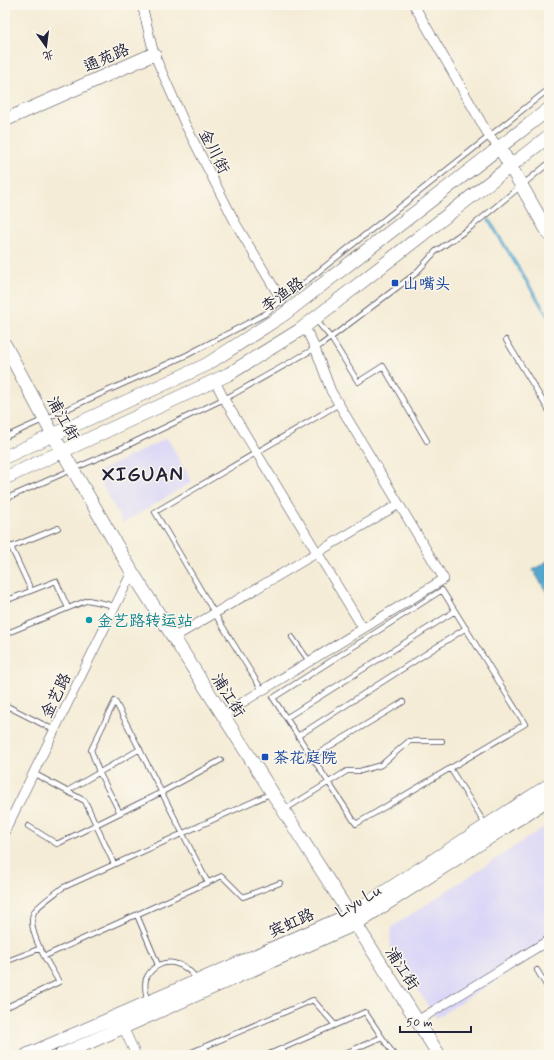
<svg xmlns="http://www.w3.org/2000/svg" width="554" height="1060" font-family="Mynerve,'LXGW WenKai TC',sans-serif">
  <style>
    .built { fill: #dad6f7 }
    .water { fill: #53a7cf; stroke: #3a6485 }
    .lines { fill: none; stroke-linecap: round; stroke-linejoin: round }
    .stream { stroke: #53a7cf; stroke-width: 3 }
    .lane-casing { stroke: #424052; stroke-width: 6 }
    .street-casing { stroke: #424052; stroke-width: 10 }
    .secondary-casing { stroke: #424052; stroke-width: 14 }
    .lane { stroke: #fff; stroke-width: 4.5 }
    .street { stroke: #fff; stroke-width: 9 }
    .secondary { stroke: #fff; stroke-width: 13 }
    .transit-dot { fill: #1a4fb4; stroke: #fbf7ec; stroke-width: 1.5 }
    .culture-dot { fill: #0f9aa8; stroke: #fbf7ec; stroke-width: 1.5 }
    .labels { text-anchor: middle; stroke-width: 3; stroke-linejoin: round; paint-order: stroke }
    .street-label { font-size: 16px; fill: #22223b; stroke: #fbf7ec }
    .transit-label { font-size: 16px; fill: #164399; stroke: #fbf7ec; text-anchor: start }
    .culture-label { font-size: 16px; fill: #0d838f; stroke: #fbf7ec; text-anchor: start }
    .district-label { font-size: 20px; font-weight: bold; letter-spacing: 1px; fill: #22223b; stroke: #fbf7ec }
  </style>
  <rect width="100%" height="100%" fill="#fbf7ec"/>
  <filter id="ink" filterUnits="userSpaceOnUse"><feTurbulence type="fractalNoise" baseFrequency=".025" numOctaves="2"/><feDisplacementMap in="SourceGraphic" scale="8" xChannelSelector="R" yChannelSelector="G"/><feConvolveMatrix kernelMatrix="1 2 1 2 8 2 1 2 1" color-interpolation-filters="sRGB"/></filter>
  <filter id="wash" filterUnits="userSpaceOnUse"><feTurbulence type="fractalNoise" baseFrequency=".012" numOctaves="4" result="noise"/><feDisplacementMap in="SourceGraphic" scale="16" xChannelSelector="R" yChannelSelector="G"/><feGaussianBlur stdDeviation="0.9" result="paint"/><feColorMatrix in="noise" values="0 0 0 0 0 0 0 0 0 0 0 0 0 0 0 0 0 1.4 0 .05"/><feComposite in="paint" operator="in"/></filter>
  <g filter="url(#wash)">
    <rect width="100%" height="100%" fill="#f4ecd6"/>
    <path class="built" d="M167,438L192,482L123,523L99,479L98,472Z
      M549,824V948L436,1018L391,948L390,937L392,927Z"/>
    <path class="water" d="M549,560V596L533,570Z"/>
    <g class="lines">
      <path class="stream" d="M489,220L549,318"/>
    </g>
  </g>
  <g filter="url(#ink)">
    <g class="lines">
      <defs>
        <path id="lane" d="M316,320L331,338L358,382L383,366L427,441
          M506,340L549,411
          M5,437L187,355L265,314L549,89
          M5,499L126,446L232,395L321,345L415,274L436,251L471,227L549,163
          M5,542L11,547L31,590
          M11,547L58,528
          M442,590L525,724L356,824L273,698Z
          M5,601L56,581L68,608
          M5,634L88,600L115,606
          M292,637L309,661
          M262,690L215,614L155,512L339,404
          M115,701L208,883
          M115,701L91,750L99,772L120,813
          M5,705L54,730
          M286,718L455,611
          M298,736L466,628
          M312,757L403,702
          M450,768L485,824
          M33,773L85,801L114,864
          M67,791L140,749
          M284,810L347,771H360L381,765L409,741H442
          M28,826L57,844L162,792L221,760
          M137,915L158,965
          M45,956L222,876L243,897L280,883
          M5,962L41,948
          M537,970L549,990
          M147,1001C146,994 144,986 146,979C151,967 165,959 177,964C186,966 192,973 197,979
          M9,1006L59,982C50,966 25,930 34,912C37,906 56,893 62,888L272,793
          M205,1046L209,1055
          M282,1048L285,1055
          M185,1055L313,1000L335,1025
          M267,1055L365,1012L394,1055
          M341,1055L382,1037"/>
        <path id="street" d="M142,5L154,54L185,124L236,224L282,301
          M414,5L489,136L500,148
          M215,381L224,399L363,628
          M173,638L399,504
          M222,715L444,579L331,391L315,348L305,327
          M5,831L132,572
          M417,1021L549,940
          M123,1027L136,1055"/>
        <path id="secondary" d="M5,120L154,54
          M500,148L549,234
          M5,345L53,435L132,572L439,1055
          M5,457L206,365L283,315L549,109
          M5,478L229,374L300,330L549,136
          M27,1055L349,915L549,785
          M61,1055L355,924L549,799"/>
      </defs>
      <use href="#lane" class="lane-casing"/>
      <use href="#street" class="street-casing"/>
      <use href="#secondary" class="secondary-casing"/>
      <use href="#lane" class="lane"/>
      <use href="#street" class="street"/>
      <use href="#secondary" class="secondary"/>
    </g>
  </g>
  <g class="transit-dot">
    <rect x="391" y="279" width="8" height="8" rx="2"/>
    <rect x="261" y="753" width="8" height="8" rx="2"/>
  </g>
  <circle class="culture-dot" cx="89" cy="620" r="4"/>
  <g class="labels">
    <g class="street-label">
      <text transform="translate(106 57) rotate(-24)" y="6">通苑路</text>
      <text transform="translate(215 151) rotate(63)" y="6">金川街</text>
      <text transform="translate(282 294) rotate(-36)" y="6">李渔路</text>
      <text transform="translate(64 418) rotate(61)" y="6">浦江街</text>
      <text transform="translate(55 695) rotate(-64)" y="6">金艺路</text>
      <text transform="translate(229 695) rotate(58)" y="6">浦江街</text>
      <text transform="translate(358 900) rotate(-30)" y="6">Liyu Lu</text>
      <text transform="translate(291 922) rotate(-24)" y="6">宾虹路</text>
      <text transform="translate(403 968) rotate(57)" y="6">浦江街</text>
    </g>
    <g class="transit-label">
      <text x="403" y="289">山嘴头</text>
      <text x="273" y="763">茶花庭院</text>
    </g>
    <g class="culture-label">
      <text x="97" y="626">金艺路转运站</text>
    </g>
    <g class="district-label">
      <text x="143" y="481">XIGUAN</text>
    </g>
  </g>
  <rect width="554" height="1060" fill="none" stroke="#fbf7ec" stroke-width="20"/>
  <g transform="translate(46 46) rotate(166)" stroke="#fbf7ec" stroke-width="3" paint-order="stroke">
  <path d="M0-3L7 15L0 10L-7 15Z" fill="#22223b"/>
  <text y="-6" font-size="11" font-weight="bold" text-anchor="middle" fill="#22223b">北</text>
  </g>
  <path d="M400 1026v6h71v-6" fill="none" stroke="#22223b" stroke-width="2"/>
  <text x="406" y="1026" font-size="12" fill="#22223b" stroke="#fbf7ec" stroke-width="3" paint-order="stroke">50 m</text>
</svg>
